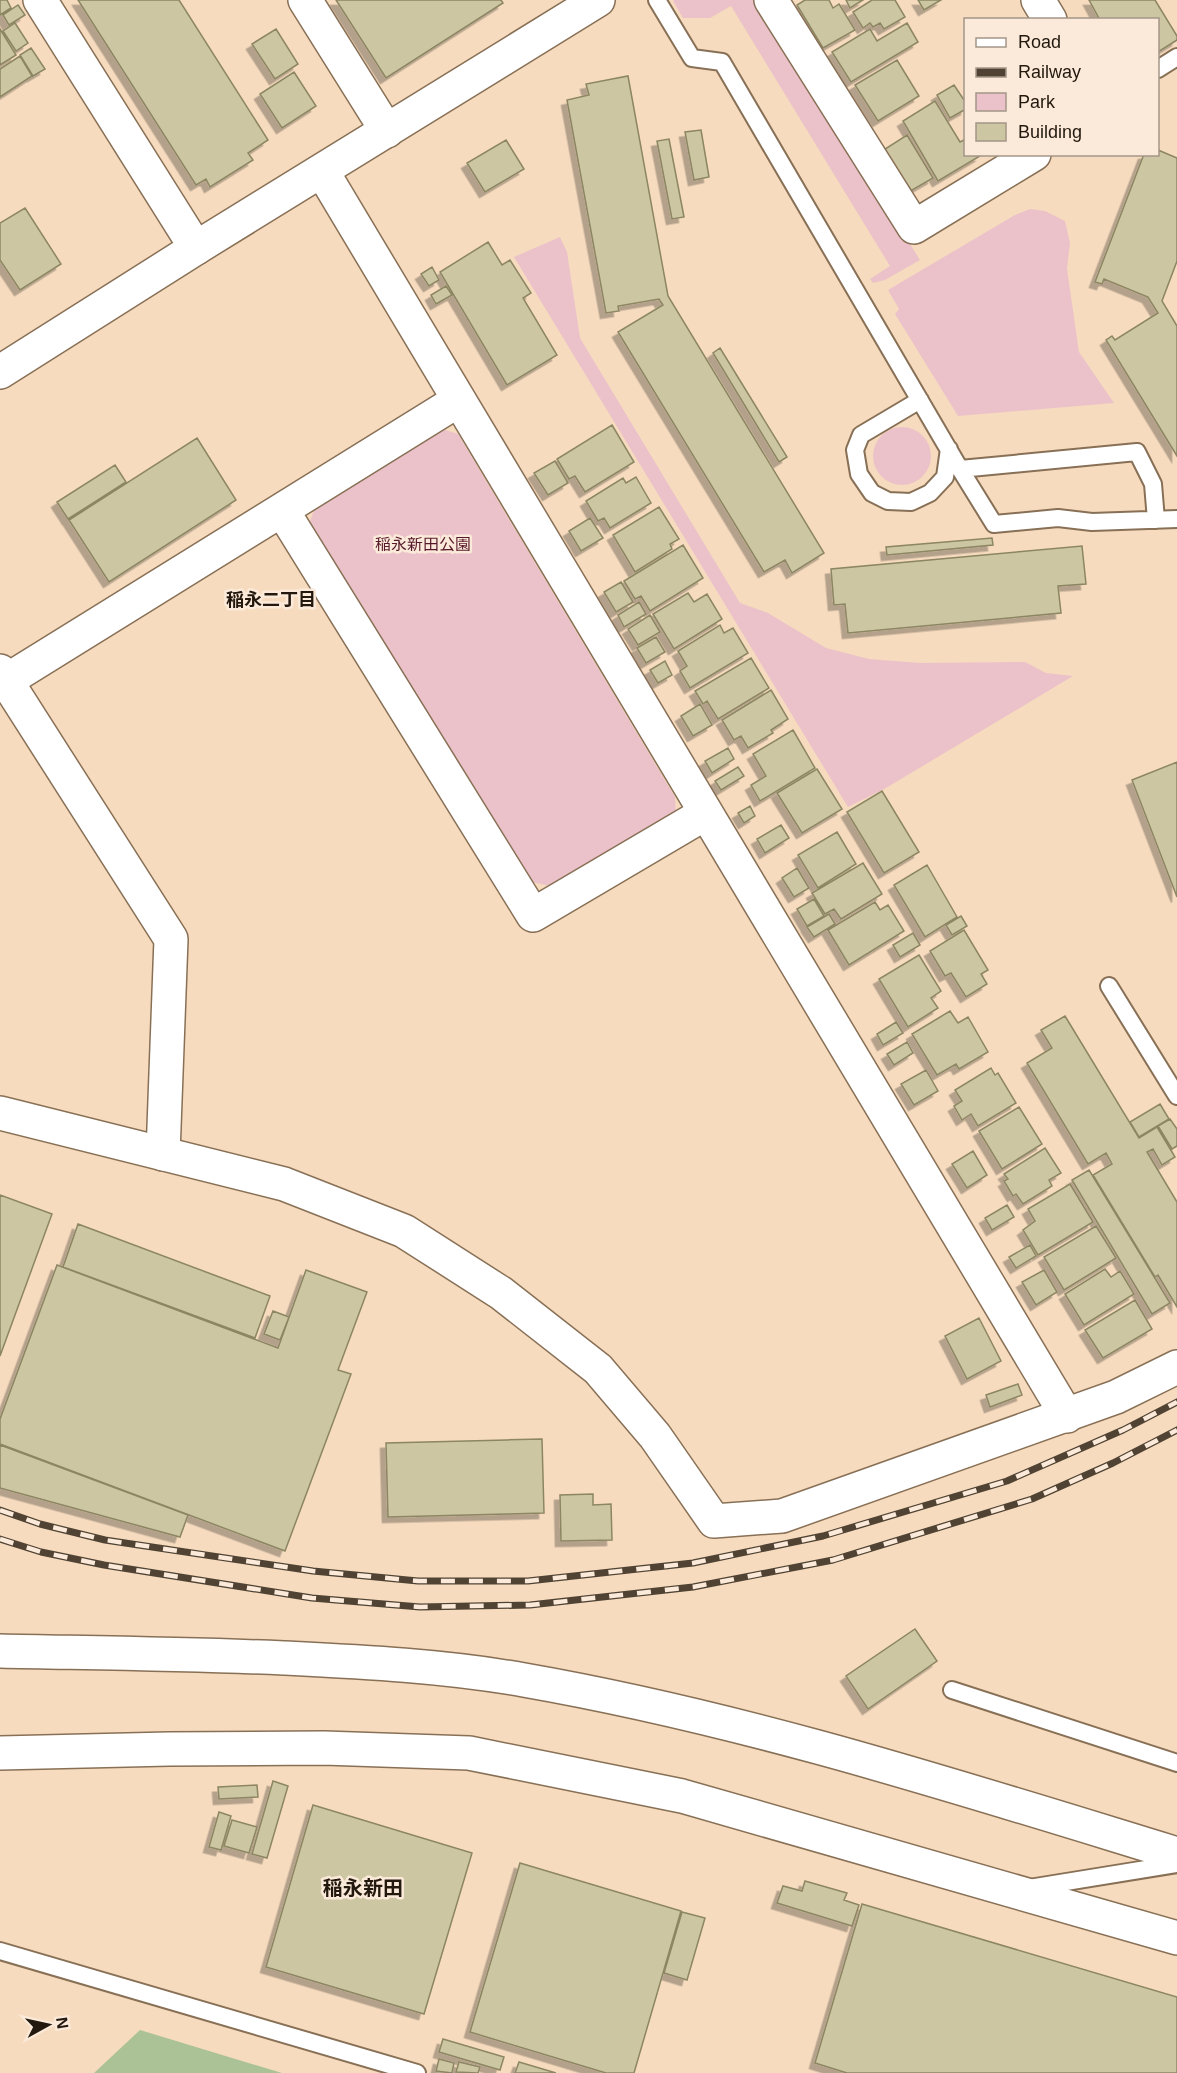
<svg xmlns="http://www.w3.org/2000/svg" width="1177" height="2073" font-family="Arial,'Noto Sans JP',sans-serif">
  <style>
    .green { fill: #ebc2c9 }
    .water { fill: #abc297 }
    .building { fill: #ccc6a2; stroke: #8c8664; stroke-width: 1.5; filter: url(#shadow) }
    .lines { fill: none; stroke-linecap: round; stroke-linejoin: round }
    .service-casing { stroke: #887056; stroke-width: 20 }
    .minor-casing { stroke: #887056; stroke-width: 36 }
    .tertiary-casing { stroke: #887056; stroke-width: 36 }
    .service { stroke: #fff; stroke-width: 16 }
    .minor { stroke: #fff; stroke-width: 33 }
    .tertiary { stroke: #fff; stroke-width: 33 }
    .rail-casing { stroke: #504334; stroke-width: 7 }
    .rail { stroke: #fbead9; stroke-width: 4.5; stroke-dasharray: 14; stroke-linecap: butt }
    .labels { text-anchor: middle; stroke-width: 5; stroke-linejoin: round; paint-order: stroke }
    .park-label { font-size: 16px; fill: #57182b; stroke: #fbead9 }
    .neighbourhood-label { font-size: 18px; font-weight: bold; fill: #22180e; stroke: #fbead9 }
    .quarter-label { font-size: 20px; font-weight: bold; fill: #22180e; stroke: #fbead9 }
  </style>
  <defs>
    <filter id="shadow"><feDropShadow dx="-5.5" dy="5.5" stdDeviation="0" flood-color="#0004"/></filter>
  </defs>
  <rect width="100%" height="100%" fill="#f6dbbe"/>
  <path class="green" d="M674,0H758L920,260L885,280L873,283L870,279L890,266L731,6L710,18H683L673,1Z
    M1030,209L1045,211L1065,221L1070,243L1067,269L1079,352L1114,403L958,416L895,314L899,309L888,290L1015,215Z
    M560,237L567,252L580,338L740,603L768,613L826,648L869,659L920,663L1025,662L1046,673L1073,676L886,788L848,807L514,257Z
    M873 456a29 29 0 1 1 58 0a29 29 0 1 1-58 0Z
    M439,428L458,434L675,797L676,815L554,887L532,882L309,524L316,505Z"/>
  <path class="water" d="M140,2030L282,2073H94Z"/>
  <path class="building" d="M0,0H7L11,8L0,15Z
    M78,0H179L268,140L248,153L253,160L210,187L206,179L196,185Z
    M336,0H501L503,3L386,78Z
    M805,0H829L833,8L839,4L855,30L823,48L797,5Z
    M846,0H863L850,8Z
    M872,0H895L905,17L884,29L880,23L873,27L870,23L863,28L853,12Z
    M918,0H941L924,10Z
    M1089,0H1155L1177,36V40L1158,52V20H1100Z
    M18,5L25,15L9,25L3,15Z
    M15,23L28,43L16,51L3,31Z
    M907,23L918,42L851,82L832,52L870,29L877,41Z
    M0,29L16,55L0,65Z
    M276,29L298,64L275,79L252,44Z
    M31,48L45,69L33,76L20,55Z
    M20,56L32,76L0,97V69Z
    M897,60L919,96L878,121L855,85Z
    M294,72L316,106L282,128L260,94Z
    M628,76L668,296L824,553L792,573L785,560L764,572L618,332L663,305L659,299L618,306L619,311L606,313L567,100L589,95L586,84Z
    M954,85L966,103V109L950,118L937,95Z
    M935,101L960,142L966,139V154L980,156L938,181L903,121Z
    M701,130L709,177L694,180L685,132Z
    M907,135L933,178L907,193L882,151Z
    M669,139L684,217L672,219L657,141Z
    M506,140L524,169L485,192L467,163Z
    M1158,150L1177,158V261L1162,301L1177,326V456L1106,340L1112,336L1115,340L1158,313L1148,297L1104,279L1102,284L1095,282L1144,154H1158Z
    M25,208L61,264L20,290L0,260V223Z
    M488,242L502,265L510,260L531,293L523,298L557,355L507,385L440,272Z
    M432,267L439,280L429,286L421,274Z
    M446,286L452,295L436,304L431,295Z
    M720,348L787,457L779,462L713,353Z
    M612,425L634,462L585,492L575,476L569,479L557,459Z
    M197,438L236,500L109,582L69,520Z
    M555,461L568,483L548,495L534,473Z
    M115,465L126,482L68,519L57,502Z
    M636,477L651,503L610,528L604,518L598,521L586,501L623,478L626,483Z
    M659,507L679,539L670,544L672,549L635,572L613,535Z
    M590,518L603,538L581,551L569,531Z
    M992,538L993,545L887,555L886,547Z
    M683,545L703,578L650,611L641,596L635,599L624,581Z
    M1082,546L1086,584L1058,586L1061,613L848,633L845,604L834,605L831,569Z
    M621,582L633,602L616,612L604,592Z
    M688,593L694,602L707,594L722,619L674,649L653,614Z
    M639,602L646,614L624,627L618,615Z
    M650,615L660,632L638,645L628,629Z
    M720,625L724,633L733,628L748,653L690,688L680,671L687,666L678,651Z
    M656,637L665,652L646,663L637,648Z
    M751,658L769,688L718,719L707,701L703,704L695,691Z
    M665,661L672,675L658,683L650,670Z
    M771,690L788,719L771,730L773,733L748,748L741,736L734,740L722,720Z
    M700,704L712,725L693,736L681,716Z
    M793,730L815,768L760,801L751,785L766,776L753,754Z
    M728,748L734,759L712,773L705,761Z
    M1177,762V897L1132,780Z
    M738,767L744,776L721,790L715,781Z
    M817,769L842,809L802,833L777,793Z
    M882,791L919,852L884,873L847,812Z
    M750,806L755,816L744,823L738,813Z
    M781,825L789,838L765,853L757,839Z
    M837,832L856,864L818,888L798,855Z
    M863,863L882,894L841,919L834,909L825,914L812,893Z
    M927,865L957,917L925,937L894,885Z
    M797,868L809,888L794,897L782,878Z
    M814,899L824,916L807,926L797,909Z
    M875,902L880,910L888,905L904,931L849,965L828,930Z
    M829,914L835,924L814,937L807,927Z
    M961,916L967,926L952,935L946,925Z
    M964,930L988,970L981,974L987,984L966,997L951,973L945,976L930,951Z
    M913,933L920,945L900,957L893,945Z
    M919,955L941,991L931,998L938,1008L908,1027L879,979Z
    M950,1011L958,1023L968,1017L988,1052L959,1069L956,1064L937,1075L912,1034Z
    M1065,1016L1139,1138L1157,1127L1175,1157L1162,1165L1153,1149L1147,1152L1177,1202V1307L1158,1275L1155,1277L1093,1175L1112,1164L1106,1153L1088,1164L1027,1063L1052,1048L1041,1030Z
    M896,1022L903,1033L883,1045L877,1034Z
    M907,1042L913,1053L894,1065L887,1054Z
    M991,1068L995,1075L998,1073L1016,1103L978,1126L971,1114L962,1120L954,1106L962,1101L955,1090Z
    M926,1070L938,1091L914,1105L901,1084Z
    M1160,1104L1169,1119L1139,1137L1130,1122Z
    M1019,1107L1042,1144L1002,1169L979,1131Z
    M1170,1119L1177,1129V1146L1172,1149L1158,1126Z
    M1045,1148L1061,1173L1049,1180L1052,1186L1023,1204L1016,1194L1013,1196L1004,1181L1008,1179L1004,1174Z
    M973,1151L987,1175L967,1188L952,1164Z
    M1089,1170L1170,1303L1152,1314L1072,1180Z
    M1070,1184L1093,1222L1038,1255L1023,1230L1035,1221L1028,1209Z
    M0,1195L52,1214L0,1356Z
    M1007,1205L1014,1217L992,1230L985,1218Z
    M78,1224L270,1296L255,1338L63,1267Z
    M1096,1226L1116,1258L1064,1290L1044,1257Z
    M1030,1245L1036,1256L1016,1268L1009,1257Z
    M57,1265L278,1348L306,1270L367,1292L338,1370L351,1374L285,1551L0,1444V1419Z
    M1105,1269L1111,1277L1120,1271L1134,1294L1084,1325L1065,1294Z
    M1044,1270L1057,1292L1036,1305L1022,1282Z
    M1135,1300L1152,1329L1103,1358L1085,1330Z
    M273,1311L289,1317L280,1340L264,1334Z
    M979,1318L1001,1361L967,1379L945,1336Z
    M1018,1384L1022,1395L990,1407L986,1395Z
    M542,1439L544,1513L388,1517L386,1443Z
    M0,1445L188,1515L180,1537L0,1488Z
    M593,1494V1505L611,1504L612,1540L561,1541L560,1495Z
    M915,1629L937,1661L868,1709L846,1676Z
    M273,1781L288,1786L267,1858L252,1854Z
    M257,1785L258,1797L219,1799L218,1787Z
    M313,1805L472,1853L424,2014L266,1967Z
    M219,1812L231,1816L221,1850L209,1847Z
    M232,1820L257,1827L249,1853L224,1846Z
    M520,1863L681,1911L634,2073H606L470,2032Z
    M805,1881L847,1893L844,1900L859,1905L852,1926L777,1903L783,1886L802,1891Z
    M862,1904L1177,1997V2073H847L815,2063Z
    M682,1912L705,1918L687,1980L664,1973Z
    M443,2039L504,2057L500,2070L439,2052Z
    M439,2059L454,2063L452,2073L436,2071Z
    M459,2062L480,2067L478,2073L456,2072Z
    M519,2062L556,2073H515Z"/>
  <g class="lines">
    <defs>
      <path id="service" d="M657,0L692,58L722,62L960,469L1137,452L1153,484L1156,520
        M1158,69L1177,57
        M920,400L861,435L855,450L859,474L872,493L888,501L911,502L930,493L945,477L949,449
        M960,469L994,524L1058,518L1092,522L1177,519
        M1109,986L1177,1096
        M952,1690L1177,1763
        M1029,1888L1177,1864
        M0,1951L417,2073"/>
      <path id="minor" d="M40,0L196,248
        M305,0L387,131
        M771,0L914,227L1034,154
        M1038,0L1050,20
        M322,171L1067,1416
        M282,510L533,915L706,813
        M0,671L171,939L163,1154
        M6,681L459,400"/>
      <path id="tertiary" d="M0,372L196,248L598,0
        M0,1113L284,1184L404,1231L501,1293L598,1369L655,1436L714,1521L782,1516L1116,1397L1177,1367
        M0,1651C95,1653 189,1654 284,1658C364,1662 445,1666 524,1680C747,1719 961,1788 1177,1854
        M0,1753L169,1749L324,1748L469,1753L682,1796L1177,1938"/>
    </defs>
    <use href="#service" class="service-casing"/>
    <use href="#minor" class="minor-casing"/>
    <use href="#tertiary" class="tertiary-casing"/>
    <use href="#service" class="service"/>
    <use href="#minor" class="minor"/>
    <use href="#tertiary" class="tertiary"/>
    <defs>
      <path id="rail" d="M0,1510L40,1524L105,1540L313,1571L418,1581H528L693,1563L823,1536L1007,1481L1123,1430L1177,1402
        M0,1539L41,1552L104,1565L312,1598L420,1607L530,1605L693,1587L833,1560L1032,1499L1113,1463L1177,1430"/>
    </defs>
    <use href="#rail" class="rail-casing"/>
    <use href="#rail" class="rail"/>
  </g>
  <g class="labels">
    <g class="park-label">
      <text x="423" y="550">稲永新田公園</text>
    </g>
    <g class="neighbourhood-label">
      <text x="271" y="606">稲永二丁目</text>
    </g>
    <g class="quarter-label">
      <text x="363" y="1895">稲永新田</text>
    </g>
  </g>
  <rect x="964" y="18" width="195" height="138" fill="#fbead9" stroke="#a49688" stroke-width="1.5"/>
  <rect x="976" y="38" width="30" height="9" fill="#ffffff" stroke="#a49688" stroke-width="1.5"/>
  <text x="1018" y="48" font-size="18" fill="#22180e">Road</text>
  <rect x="976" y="68" width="30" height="9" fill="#504334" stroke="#a49688" stroke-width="1.5"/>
  <text x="1018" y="78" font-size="18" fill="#22180e">Railway</text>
  <rect x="976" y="93" width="30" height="18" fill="#ebc2c9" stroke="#a49688" stroke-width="1.5"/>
  <text x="1018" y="108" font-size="18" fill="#22180e">Park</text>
  <rect x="976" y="123" width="30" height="18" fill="#ccc6a2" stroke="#a49688" stroke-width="1.5"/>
  <text x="1018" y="138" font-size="18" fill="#22180e">Building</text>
  <g transform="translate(48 2025) rotate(82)" stroke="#fbead9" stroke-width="4.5" paint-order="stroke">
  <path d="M0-4.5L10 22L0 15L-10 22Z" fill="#22180e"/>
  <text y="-9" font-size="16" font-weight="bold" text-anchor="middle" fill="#22180e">N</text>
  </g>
</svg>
